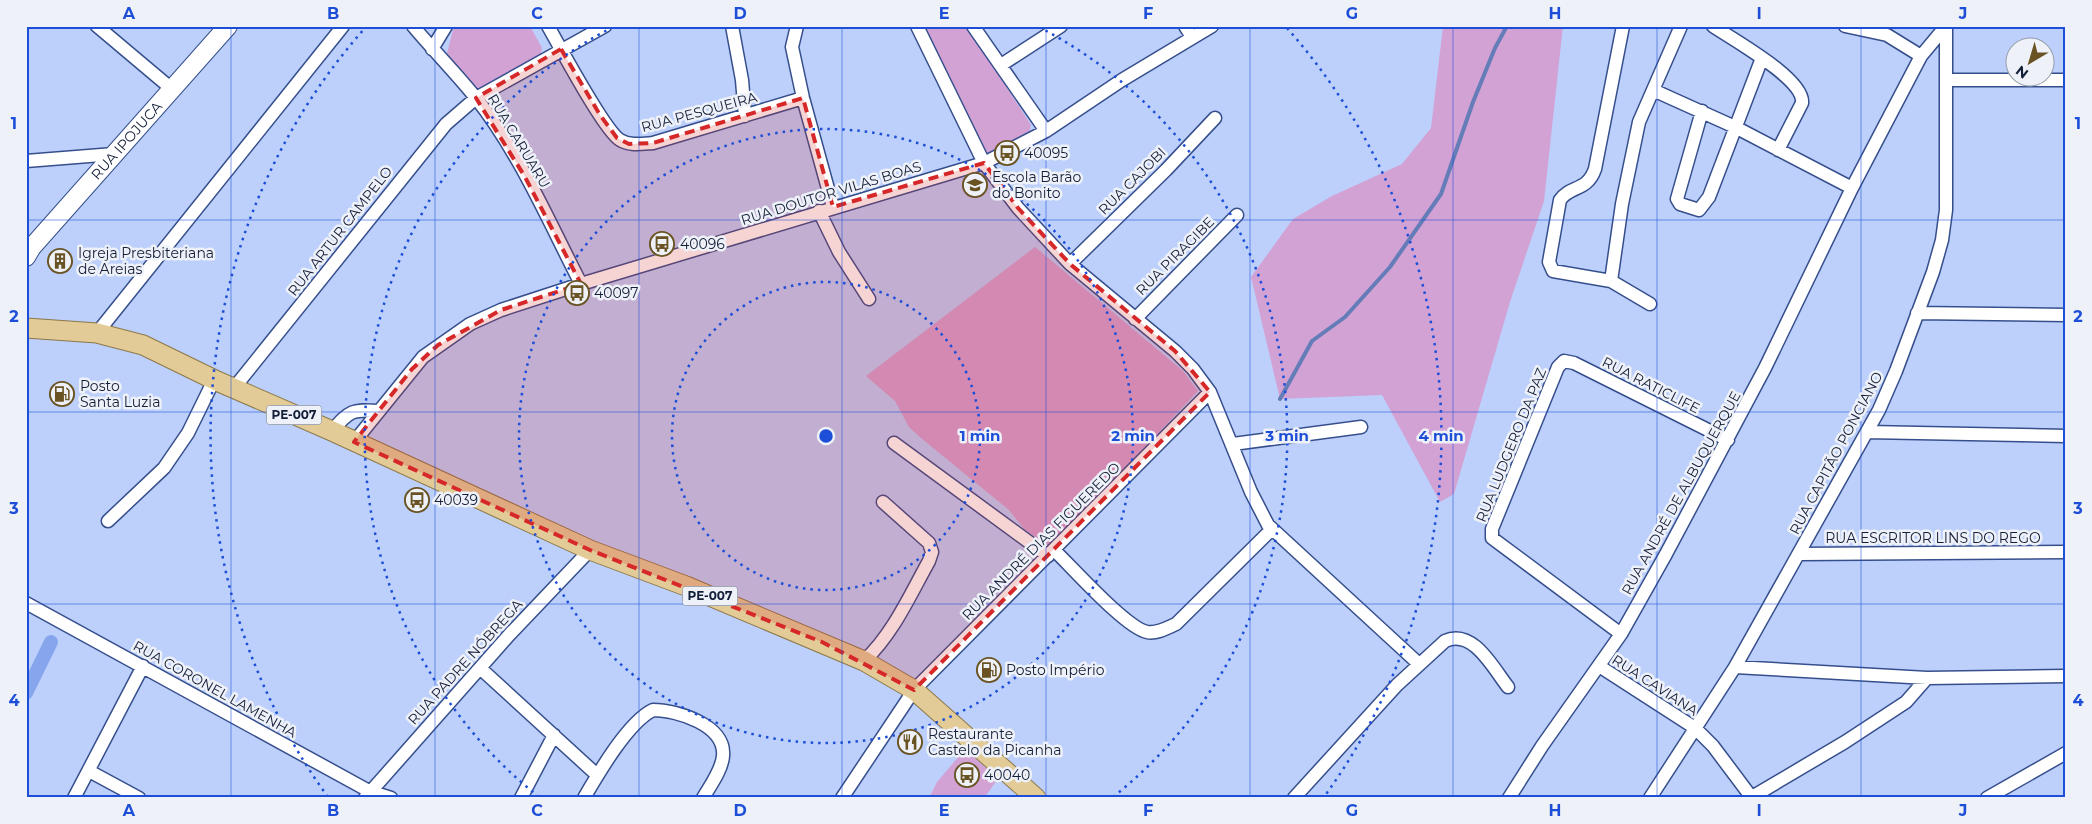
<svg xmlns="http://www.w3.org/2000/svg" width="2092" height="824" font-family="Montserrat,sans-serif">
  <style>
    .green { fill: #d3a2d5 }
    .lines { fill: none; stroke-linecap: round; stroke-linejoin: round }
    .stream { stroke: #647cb7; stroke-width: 4 }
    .canal { stroke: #86a5ed; stroke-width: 14 }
    .minor-casing { stroke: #364f8c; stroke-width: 15 }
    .secondary-casing { stroke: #364f8c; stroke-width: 20 }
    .primary-casing { stroke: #8d7848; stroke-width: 21 }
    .minor { stroke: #fff; stroke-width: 12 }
    .secondary { stroke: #fff; stroke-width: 18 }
    .primary { stroke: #e2cb97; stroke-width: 19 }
    .marked { fill: #d62828; fill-opacity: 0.2; stroke: #d62828; stroke-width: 4; stroke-dasharray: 10 6; stroke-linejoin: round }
    .grid { fill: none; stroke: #1d4ed8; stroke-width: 1; stroke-opacity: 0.55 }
    .ring { fill: none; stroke: #1d4ed8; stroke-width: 2.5; stroke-dasharray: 2.5 5 }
    .labels { text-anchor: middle; stroke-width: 5; stroke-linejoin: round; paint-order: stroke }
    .shield { fill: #eef1f8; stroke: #555d72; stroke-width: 1 }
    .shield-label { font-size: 12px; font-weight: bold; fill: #131e38 }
    .street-label { font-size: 14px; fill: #131e38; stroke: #eef1f8 }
    .poi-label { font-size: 14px; fill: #131e38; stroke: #eef1f8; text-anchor: start }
    .centre { fill: #1d4ed8; stroke: #eef1f8; stroke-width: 2.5 }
    .ring-label { font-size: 15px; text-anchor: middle; font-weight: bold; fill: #1d4ed8; stroke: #eef1f8; stroke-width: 5; stroke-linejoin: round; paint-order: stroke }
    .neatline { fill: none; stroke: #1d4ed8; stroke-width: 2 }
    .grid-label { font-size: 16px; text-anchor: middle; font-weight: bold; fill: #1d4ed8 }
  </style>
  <rect width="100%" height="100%" fill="#bcd0fb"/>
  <path class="green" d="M454,26H530L542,48L540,57L477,89L445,61Z
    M920,26H967L1031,125L1029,135L989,155L984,152L945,67Z
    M1443,26H1563L1544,201L1510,302L1454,494L1440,502L1382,395L1280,399L1251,277L1293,219L1332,196L1402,164L1431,128Z
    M1035,247L1183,371L1198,391L1050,547L1024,529L1009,510L921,438L909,427L895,401L866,376Z
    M965,749L998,779L984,798H929L937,782Z"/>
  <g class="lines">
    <path class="stream" d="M1280,399L1312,341L1345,317L1390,267L1441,194L1473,102L1495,48L1507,26"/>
    <path class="canal" d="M26,693L51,642"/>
    <defs>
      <path id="minor" d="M97,26L173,90
        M413,26C433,50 456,73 476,98C519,152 549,222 581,284
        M548,26C560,47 604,130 620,140C630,146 641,144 653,143L803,98
        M732,26L742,80L745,116
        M797,26L792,47L803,98L833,207
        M917,26L984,163L1018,208L1070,264L1175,351L1193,369L1210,392L1251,492L1268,525L1419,664
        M973,26L1046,131
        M1185,26L1192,37
        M1623,26L1595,169C1587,192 1570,185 1560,200L1549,262L1553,271L1611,281L1650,304
        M1713,26C1732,39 1805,79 1802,103L1778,150
        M1845,26L1887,35L1921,56
        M432,49L446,26
        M1001,65L1061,26
        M1947,80H2066
        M1653,90L1735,127L1852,188
        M1702,111L1677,199L1680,204L1699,210L1709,197L1762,58
        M26,161L114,154
        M819,211L839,252L869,299
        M1070,264L1166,170L1215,118
        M1611,281L1622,204L1639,122L1681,26
        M1917,313L2066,315
        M1135,319L1237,215
        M97,333L343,26
        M234,388L446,124L476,98L605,26
        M332,431C349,411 352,409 378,411
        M1867,432L2066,436
        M354,442L423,357L470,324L501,310L581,284L984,163L1046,131L1122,80L1212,26
        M894,443L1048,556
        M1233,444L1361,427
        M108,521L164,468L188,433L214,380
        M1054,550C1072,567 1126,628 1147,632C1157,634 1167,628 1176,624L1272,529
        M1800,554L2066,552
        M26,603L369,791L391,798
        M1621,634L1492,538V529L1558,367L1564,361L1574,363L1728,440
        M864,661C893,634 910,595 929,561L932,552L929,543L883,502
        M1599,666L1695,728L1713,746L1752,798
        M1735,667L1927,678L2066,676
        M480,668L597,775
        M89,771L139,798
        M1752,797L1845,742L1906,702L1927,678
        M74,798L143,666
        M365,798L510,634L590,550
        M521,798L554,735
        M584,798C598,774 628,722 653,710C677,710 726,725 723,756C722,770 710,786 703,798
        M842,798L914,690L1210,392
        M1294,798L1397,685L1445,641C1473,628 1493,668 1508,687
        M1509,798L1542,746L1621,634L1666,554L1765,368L1852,188L1921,56L1946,26
        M1650,798L1735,667L1879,410L1896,371L1933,272L1942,240L1946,210V26
        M1987,798L2066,753"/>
      <g id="secondary">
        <path id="s1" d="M26,257L32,247L228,26"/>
      </g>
      <path id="primary" d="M26,328L97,333L143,345L217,381L332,431L590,550L686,586L864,661L914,690L1036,798"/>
    </defs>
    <use href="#minor" class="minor-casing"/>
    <use href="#secondary" class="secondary-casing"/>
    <use href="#primary" class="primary-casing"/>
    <use href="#minor" class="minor"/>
    <use href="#secondary" class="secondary"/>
    <use href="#primary" class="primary"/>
  </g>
  <path class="marked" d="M561,49L600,115L617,138L629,144L653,143L803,98L833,207L984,163L1018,208L1070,264L1175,351L1210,392L914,690L822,642L590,550L354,442L412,369L438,345L501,310L581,284L525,177L476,98Z"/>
  <path class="grid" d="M231,26V798M435,26V798M639,26V798M842,26V798M1046,26V798M1250,26V798M1453,26V798M1657,26V798M1861,26V798M26,220H2066M26,412H2066M26,604H2066"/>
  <g class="ring">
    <circle cx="826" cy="436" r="154"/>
    <circle cx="826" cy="436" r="307"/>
    <path d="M539 797A461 461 0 0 1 613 27M1039 27A461 461 0 0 1 1113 797"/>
    <path d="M328 797A615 615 0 0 1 365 28M1287 28A615 615 0 0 1 1324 797"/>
  </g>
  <defs>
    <symbol id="bus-ring" viewBox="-11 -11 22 22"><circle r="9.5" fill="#eef1f8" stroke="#695322" stroke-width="1.5"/><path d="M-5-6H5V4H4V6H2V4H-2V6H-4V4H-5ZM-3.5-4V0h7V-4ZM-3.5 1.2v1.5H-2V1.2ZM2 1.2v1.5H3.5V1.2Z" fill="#695322"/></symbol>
    <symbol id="school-ring" viewBox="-11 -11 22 22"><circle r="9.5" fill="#eef1f8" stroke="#695322" stroke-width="1.5"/><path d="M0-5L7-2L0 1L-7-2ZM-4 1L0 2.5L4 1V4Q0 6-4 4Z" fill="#695322"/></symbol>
    <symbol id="building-ring" viewBox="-11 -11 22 22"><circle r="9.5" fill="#eef1f8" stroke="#695322" stroke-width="1.5"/><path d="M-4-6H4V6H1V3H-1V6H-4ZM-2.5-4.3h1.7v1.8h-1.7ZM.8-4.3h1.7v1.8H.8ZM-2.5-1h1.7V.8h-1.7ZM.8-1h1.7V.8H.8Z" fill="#695322"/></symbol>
    <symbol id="fuel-ring" viewBox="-11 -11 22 22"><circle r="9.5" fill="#eef1f8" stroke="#695322" stroke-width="1.5"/><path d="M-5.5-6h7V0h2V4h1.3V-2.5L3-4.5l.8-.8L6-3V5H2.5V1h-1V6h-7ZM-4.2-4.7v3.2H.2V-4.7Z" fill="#695322"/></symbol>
    <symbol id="restaurant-ring" viewBox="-11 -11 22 22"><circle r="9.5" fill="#eef1f8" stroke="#695322" stroke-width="1.5"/><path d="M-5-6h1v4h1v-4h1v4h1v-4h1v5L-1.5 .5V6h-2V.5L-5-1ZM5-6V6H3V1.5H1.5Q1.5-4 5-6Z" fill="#695322"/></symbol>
  </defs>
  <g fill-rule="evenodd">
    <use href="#bus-ring" x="993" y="139" width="28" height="28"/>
    <use href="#school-ring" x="961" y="171" width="28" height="28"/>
    <use href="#bus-ring" x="648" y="230" width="28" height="28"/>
    <use href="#building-ring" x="46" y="247" width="28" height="28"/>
    <use href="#bus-ring" x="563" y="279" width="28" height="28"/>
    <use href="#fuel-ring" x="48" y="380" width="28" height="28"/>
    <use href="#bus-ring" x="403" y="486" width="28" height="28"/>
    <use href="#fuel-ring" x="975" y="656" width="28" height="28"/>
    <use href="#restaurant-ring" x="896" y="728" width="28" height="28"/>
    <use href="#bus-ring" x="953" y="761" width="28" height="28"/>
  </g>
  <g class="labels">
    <g class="shield">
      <rect x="266.5" y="405.5" width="55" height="19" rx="4"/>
      <rect x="682.5" y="586.5" width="55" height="19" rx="4"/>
    </g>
    <g class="shield-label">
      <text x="294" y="419">PE-007</text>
      <text x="710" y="600">PE-007</text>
    </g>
    <g class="street-label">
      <text transform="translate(699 112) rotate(-15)" y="5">RUA PESQUEIRA</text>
      <text dy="5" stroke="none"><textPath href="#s1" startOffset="154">RUA IPOJUCA</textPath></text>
      <text transform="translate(519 141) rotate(59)" y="5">RUA CARUARU</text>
      <text transform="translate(1132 181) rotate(-45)" y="5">RUA CAJOBI</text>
      <text transform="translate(831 193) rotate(-17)" y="5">RUA DOUTOR VILAS BOAS</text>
      <text transform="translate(340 231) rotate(-52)" y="5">RUA ARTUR CAMPELO</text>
      <text transform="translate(1175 256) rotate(-45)" y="5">RUA PIRAGIBE</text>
      <text transform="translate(1651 385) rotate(27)" y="5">RUA RATICLIFE</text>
      <text transform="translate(1511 445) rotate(-68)" y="5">RUA LUDGERO DA PAZ</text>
      <text transform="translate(1836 453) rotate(-62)" y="5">RUA CAPITÃO PONCIANO</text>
      <text transform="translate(1681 493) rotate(-61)" y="5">RUA ANDRÉ DE ALBUQUERQUE</text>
      <text x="1933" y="543">RUA ESCRITOR LINS DO REGO</text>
      <text transform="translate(1041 541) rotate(-45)" y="5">RUA ANDRÉ DIAS FIGUEREDO</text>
      <text transform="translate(465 662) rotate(-48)" y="5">RUA PADRE NÓBREGA</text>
      <text transform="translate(1655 685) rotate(33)" y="5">RUA CAVIANA</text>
      <text transform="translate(215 689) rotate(29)" y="5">RUA CORONEL LAMENHA</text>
    </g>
    <g class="poi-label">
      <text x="1024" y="158">40095</text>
      <text x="992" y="182">Escola Barão<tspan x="992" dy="16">do Bonito</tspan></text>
      <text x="680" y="249">40096</text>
      <text x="78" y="258">Igreja Presbiteriana<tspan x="78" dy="16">de Areias</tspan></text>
      <text x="594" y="298">40097</text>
      <text x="80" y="391">Posto<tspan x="80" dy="16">Santa Luzia</tspan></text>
      <text x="434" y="505">40039</text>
      <text x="1006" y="675">Posto Império</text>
      <text x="928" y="739">Restaurante<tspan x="928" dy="16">Castelo da Picanha</tspan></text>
      <text x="984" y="780">40040</text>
    </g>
  </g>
  <circle cx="826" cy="436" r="8" class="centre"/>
  <g class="ring-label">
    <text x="980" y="441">1 min</text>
    <text x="1133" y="441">2 min</text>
    <text x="1287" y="441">3 min</text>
    <text x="1441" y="441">4 min</text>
  </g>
  <rect width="2092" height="824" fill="none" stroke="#eef1f8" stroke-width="55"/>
  <g transform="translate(2030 62) rotate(218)"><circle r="24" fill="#eef1f8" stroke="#969dab"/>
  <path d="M0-4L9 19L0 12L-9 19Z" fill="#695322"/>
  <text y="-8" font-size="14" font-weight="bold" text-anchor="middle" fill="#131e38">N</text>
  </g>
  <rect x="28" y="28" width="2036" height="768" class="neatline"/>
  <g class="grid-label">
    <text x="129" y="19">A</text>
    <text x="333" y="19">B</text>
    <text x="537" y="19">C</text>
    <text x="740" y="19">D</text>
    <text x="944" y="19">E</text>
    <text x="1148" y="19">F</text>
    <text x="1352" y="19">G</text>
    <text x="1555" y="19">H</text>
    <text x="1759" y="19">I</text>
    <text x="1963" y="19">J</text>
    <text x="14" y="129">1</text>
    <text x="2078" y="129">1</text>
    <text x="14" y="322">2</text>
    <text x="2078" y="322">2</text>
    <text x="14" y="514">3</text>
    <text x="2078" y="514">3</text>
    <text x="14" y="706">4</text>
    <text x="2078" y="706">4</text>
    <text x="129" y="816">A</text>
    <text x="333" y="816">B</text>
    <text x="537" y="816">C</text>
    <text x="740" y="816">D</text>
    <text x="944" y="816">E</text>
    <text x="1148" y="816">F</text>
    <text x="1352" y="816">G</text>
    <text x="1555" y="816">H</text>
    <text x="1759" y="816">I</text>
    <text x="1963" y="816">J</text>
  </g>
</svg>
